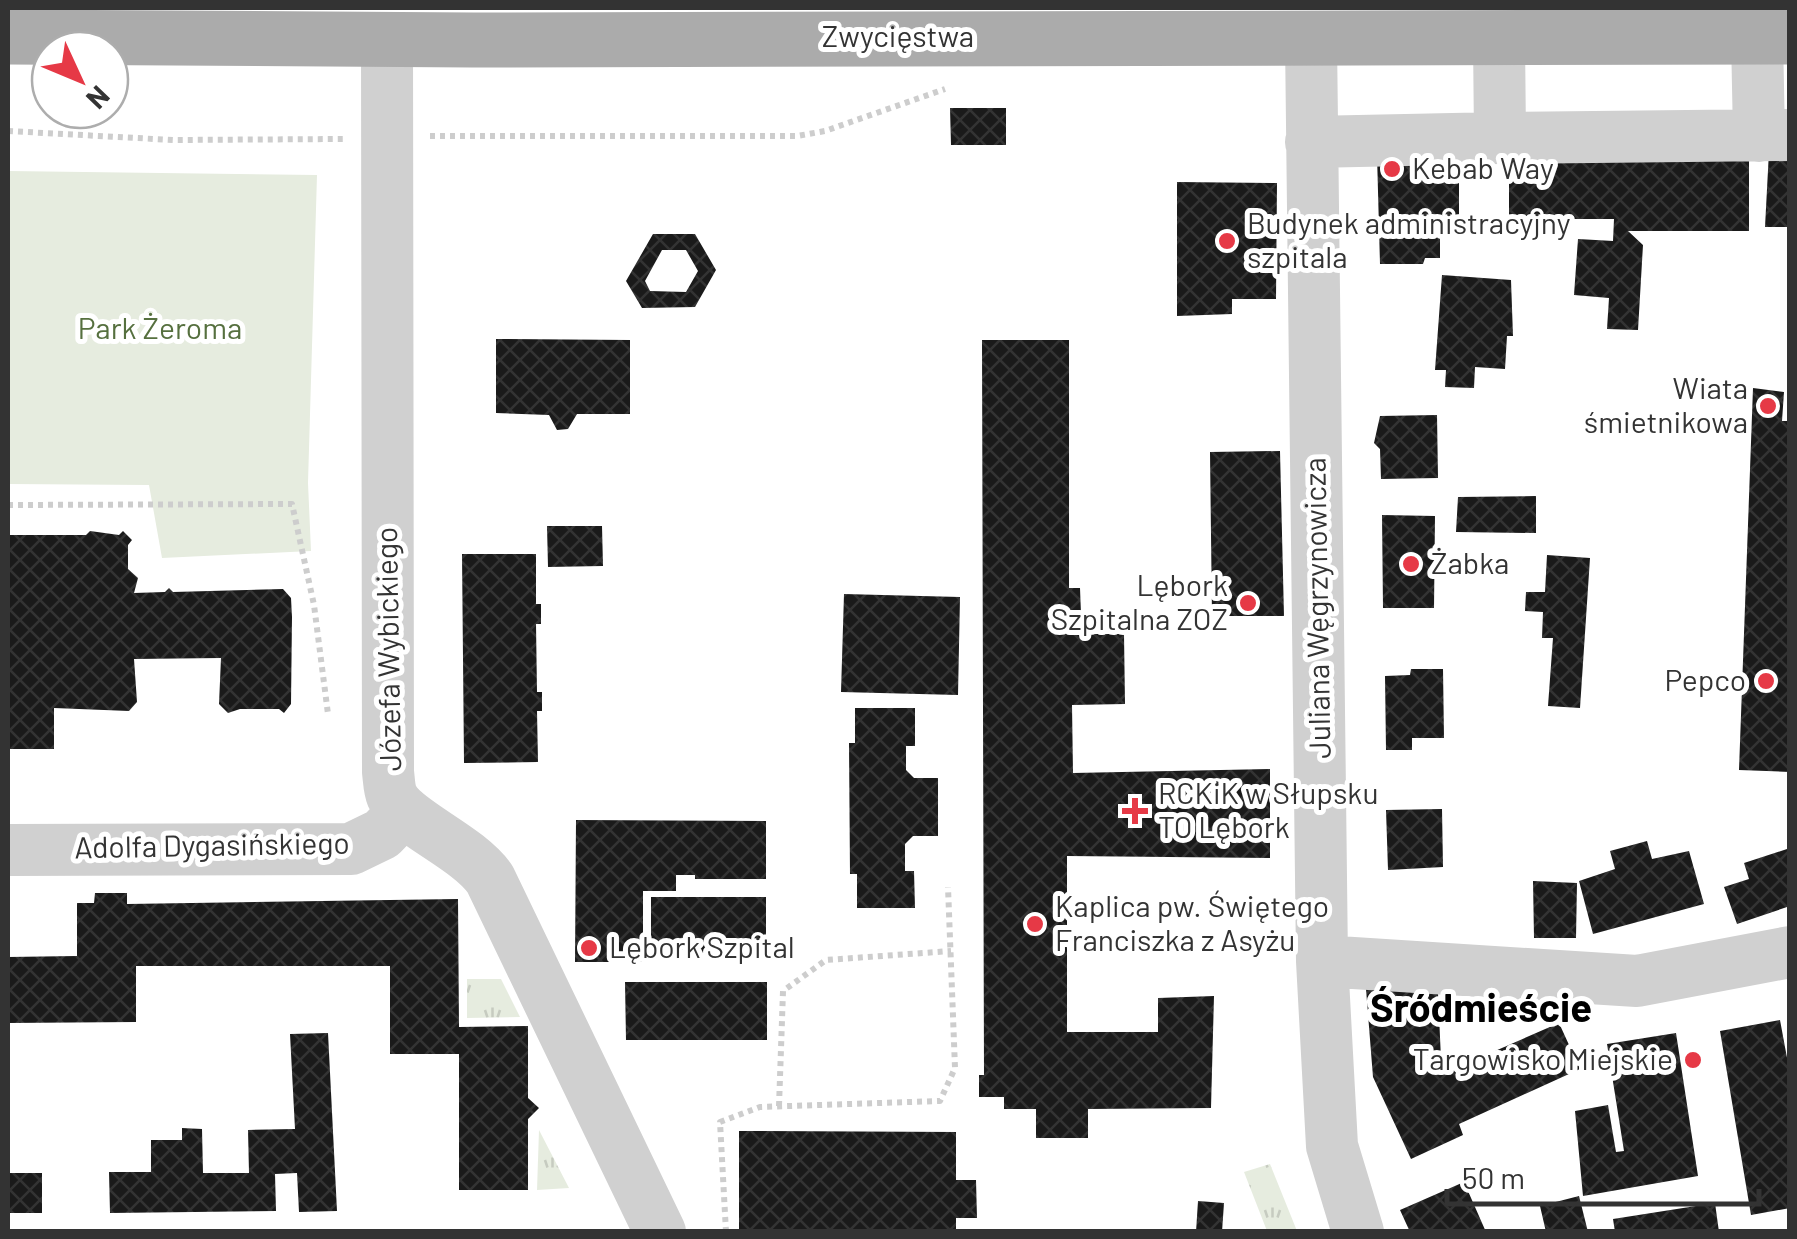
<svg xmlns="http://www.w3.org/2000/svg" width="1797" height="1239" font-family="Barlow,sans-serif">
  <style>
    .grass { fill: url(#grass-tufts) }
    .park { fill: #e6ecdf }
    .building { fill: url(#building-cross-hatch); fill-rule: evenodd }
    .lines { fill: none; stroke-linecap: round; stroke-linejoin: round }
    .path { stroke: #cdcdcd; stroke-width: 6; stroke-dasharray: 5 5; stroke-linecap: butt }
    .minor { stroke: #d0d0d0; stroke-width: 52 }
    .major { stroke: #ababab; stroke-width: 55 }
    .poi-dot { fill: #e63946; stroke: #fff; stroke-width: 4 }
    .labels { text-anchor: middle; stroke-width: 10; stroke-linejoin: round; paint-order: stroke }
    .street-label { font-size: 30px; fill: #333; stroke: #fff }
    .poi-label { font-size: 30px; fill: #333; stroke: #fff; text-anchor: start }
    .park-label { font-size: 30px; fill: #56703f; stroke: #fff }
    .district-label { font-size: 40px; font-weight: bold; fill: #000; stroke: #fff }
  </style>
  <defs>
    <pattern id="grass-tufts" width="24" height="20" patternUnits="userSpaceOnUse" patternTransform="scale(2.5)"><rect width="24" height="20" fill="#e6ecdf"/><path d="M3 7l-1-3M5 7V3M7 7l1-3M15 17l-1-3M17 17v-4M19 17l1-3" fill="none" stroke="#c6cbc0"/></pattern>
    <pattern id="building-cross-hatch" width="8" height="8" patternUnits="userSpaceOnUse" patternTransform="scale(2.5)"><rect width="8" height="8" fill="#1a1a1a"/><path d="M0 0l8 8M0 8l8-8" fill="none" stroke="#333"/></pattern>
  </defs>
  <rect width="100%" height="100%" fill="#fff"/>
  <path class="grass" d="M467,979H501L520,1017L467,1018Z
    M539,1130L569,1188L537,1190Z
    M1270,1164L1297,1231H1267L1244,1172Z"/>
  <path class="park" d="M8,171L317,175L308,483L311,551L162,558L149,485L8,484Z"/>
  <path class="building" d="M950,108H1006V145H951Z
    M1509,151L1749,152V231H1628L1643,245L1638,330L1607,329L1609,298L1574,295L1578,239L1613,241L1614,219H1509Z
    M1769,151H1790V227H1765Z
    M1377,155H1459V223H1440V258H1425L1423,264H1380Z
    M1177,182L1277,183L1276,299H1232V314L1177,316Z
    M653,234H695L716,270L695,307L642,308L626,281ZM662,250H686L698,271L686,292L650,291L645,281Z
    M1442,275L1511,280L1513,336H1507L1505,369L1475,367L1474,388L1445,387L1446,370H1435Z
    M496,339L630,340V414H577L568,429L557,430L549,415L496,413Z
    M982,340H1069V588H1080L1081,614H1070L1069,634H1124L1125,704L1072,705L1073,773L1270,769V858L1067,856V1032H1158V998L1214,996L1211,1108L1088,1109V1138H1036V1109H1004V1097H979V1075H984Z
    M1753,388L1784,392L1782,421H1790V772L1739,770Z
    M1437,415L1438,478L1381,479L1380,449L1374,443L1380,416Z
    M1280,451L1284,616H1212L1210,452Z
    M1536,496V533L1456,532L1458,497Z
    M1382,515L1435,516L1434,608H1383Z
    M547,526H602L603,566L548,567Z
    M90,531L119,535L123,531L132,540L128,545V569L138,578L134,593L165,592L169,588L173,592L283,589L291,598L292,617L291,704L284,713L279,709H240L228,713L219,704L221,658L134,659L137,702L129,711L54,708V749H8V535H86Z
    M462,554H536V604H541V624H536L537,692H542V711H537L538,762L464,763Z
    M1547,555L1590,558L1580,708L1548,706L1553,638H1542L1543,612L1525,611L1526,592H1545Z
    M844,594L960,597L958,695L841,692Z
    M1411,669H1443L1444,738H1412V750H1386L1385,676L1410,675Z
    M855,708H915V746H906V770L914,778H938V836H913L905,844V871H914L915,908H857V874H850L849,743H855Z
    M1442,809L1443,867L1388,870L1386,810Z
    M576,820L766,821V879H695V875H676V891H643V962H575Z
    M1647,841L1652,859L1689,851L1704,904L1593,934L1579,881L1615,869L1610,851Z
    M1790,848V906L1737,924L1724,887L1749,879L1744,863Z
    M1533,881L1577,883L1576,938H1534Z
    M95,893H127V904L458,899L459,1027L528,1026V1098L539,1108L528,1119V1190H459V1054H390V966H136V1022L8,1023V957L77,956V903H94Z
    M651,897H766V953H651Z
    M625,982H767V1040H626Z
    M1366,989L1438,993L1441,1059L1434,1064L1440,1075L1559,1023L1580,1069L1459,1124L1463,1135L1411,1159L1373,1077Z
    M1780,1020L1790,1074V1208L1751,1215L1720,1031Z
    M328,1033L337,1211L299,1212L297,1173L275,1174L276,1211L110,1213L109,1172H151V1140H182V1128L202,1129L203,1173H249L248,1130L295,1129L290,1034Z
    M1676,1033L1698,1176L1583,1196L1575,1111L1608,1105L1616,1152L1624,1151L1607,1044Z
    M739,1131L956,1132V1180H976L977,1218H956V1232H739Z
    M8,1173H42V1213H8Z
    M1464,1182L1486,1232H1410L1400,1210Z
    M1579,1196L1588,1232H1546L1540,1206Z
    M1198,1201L1224,1203L1222,1232H1196Z
    M1715,1203L1719,1232H1615L1613,1219Z"/>
  <g class="lines">
    <path class="path" d="M8,131L173,140L343,139
      M430,136H797L825,131L945,89
      M8,505L292,504L314,605L328,714
      M779,1106L783,991L826,960L951,951
      M726,1232L720,1122L760,1107L940,1101L955,1068L948,887"/>
    <path class="minor" d="M1757,37L1759,136
      M387,39L388,772C389,779 389,789 392,796C403,822 467,846 490,879L660,1232
      M1311,40L1322,961L1332,1146L1358,1232
      M1500,138L1790,135
      M1311,142L1500,138L1499,39
      M8,850L351,849L382,834L404,811
      M1322,961L1637,981L1790,952"/>
    <path class="major" d="M8,37L473,40L1790,37"/>
  </g>
  <g class="poi-dot">
    <circle cx="1392" cy="169" r="10"/>
    <circle cx="1227" cy="241" r="10"/>
    <circle cx="1768" cy="406" r="10"/>
    <circle cx="1411" cy="564" r="10"/>
    <circle cx="1248" cy="603" r="10"/>
    <circle cx="1766" cy="681" r="10"/>
    <path d="M1130 796h10v10h10v10h-10v10h-10v-10h-10v-10h10z"/>
    <circle cx="1035" cy="924" r="10"/>
    <circle cx="589" cy="948" r="10"/>
    <circle cx="1693" cy="1060" r="10"/>
  </g>
  <g class="labels">
    <g class="street-label">
      <text x="898" y="47">Zwycięstwa</text>
      <text transform="translate(1318 608) rotate(-91)" y="10">Juliana Węgrzynowicza</text>
      <text transform="translate(389 649) rotate(-91)" y="10">Józefa Wybickiego</text>
      <text transform="translate(212 846) rotate(-1)" y="10">Adolfa Dygasińskiego</text>
    </g>
    <g class="poi-label">
      <text x="1412" y="179">Kebab Way</text>
      <text x="1247" y="234">Budynek administracyjny<tspan x="1247" dy="34">szpitala</tspan></text>
      <text x="1748" y="399" text-anchor="end">Wiata<tspan x="1748" dy="34">śmietnikowa</tspan></text>
      <text x="1431" y="574">Żabka</text>
      <text x="1228" y="596" text-anchor="end">Lębork<tspan x="1228" dy="34">Szpitalna ZOZ</tspan></text>
      <text x="1746" y="691" text-anchor="end">Pepco</text>
      <text x="1158" y="804">RCKiK w Słupsku<tspan x="1158" dy="34">TO Lębork</tspan></text>
      <text x="1055" y="917">Kaplica pw. Świętego<tspan x="1055" dy="34">Franciszka z Asyżu</tspan></text>
      <text x="609" y="958">Lębork Szpital</text>
      <text x="1673" y="1070" text-anchor="end">Targowisko Miejskie</text>
    </g>
    <g class="park-label">
      <text x="160" y="339">Park Żeroma</text>
    </g>
    <g class="district-label">
      <text x="1481" y="1022">Śródmieście</text>
    </g>
  </g>
  <rect width="1797" height="1239" fill="none" stroke="#333333" stroke-width="20"/>
  <g transform="translate(80 80) rotate(134)"><circle r="48" fill="#ffffff" stroke="#adadad" stroke-width="2.5"/>
  <path d="M0-8L18 38L0 25L-18 38Z" fill="#e63946"/>
  <text y="-15" font-size="28" font-weight="bold" text-anchor="middle" fill="#333333">N</text>
  </g>
  <path d="M1447 1189v15h312v-15" fill="none" stroke="#333333" stroke-width="5"/>
  <text x="1462" y="1189" font-size="30" fill="#333333" stroke="#ffffff" stroke-width="8" paint-order="stroke">50 m</text>
</svg>
